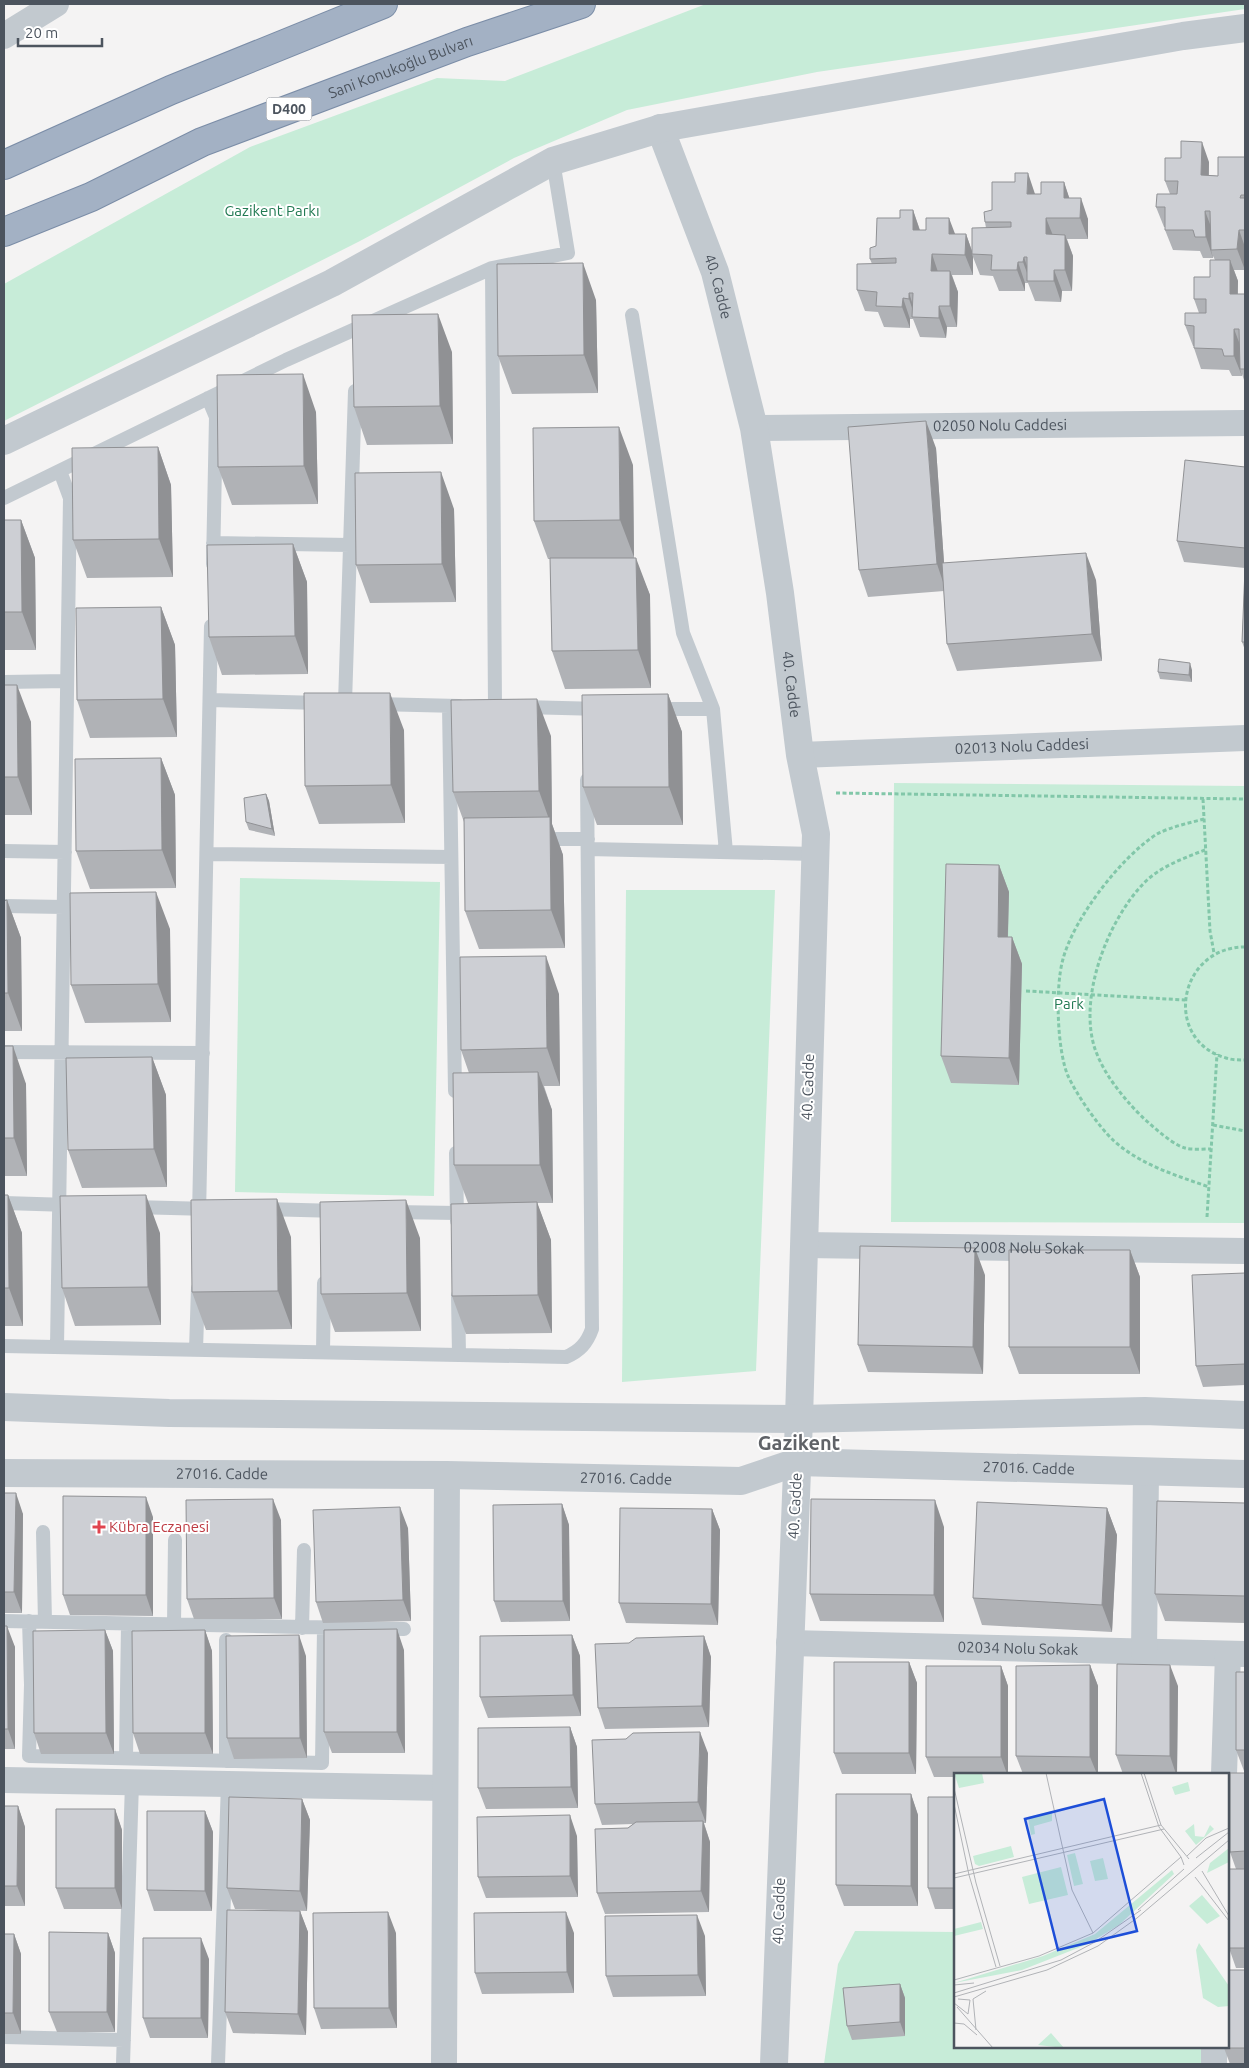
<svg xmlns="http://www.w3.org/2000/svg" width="1249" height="2068" font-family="Ubuntu,sans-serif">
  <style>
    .green { fill: #c7ecd8 }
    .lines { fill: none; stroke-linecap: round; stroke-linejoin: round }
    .trunk-casing { stroke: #7b8da7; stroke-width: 30 }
    .path { stroke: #82c7a9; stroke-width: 3; stroke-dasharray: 4 2.5; stroke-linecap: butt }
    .service { stroke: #c2c9cf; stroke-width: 14 }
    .minor { stroke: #c2c9cf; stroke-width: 26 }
    .tertiary { stroke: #c2c9cf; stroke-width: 28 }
    .trunk { stroke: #a3b1c4; stroke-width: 28 }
    .wall { fill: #b0b2b6 }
    .shaded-wall { fill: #909194 }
    .building { fill: #cdcfd4; stroke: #909194 }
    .health-dot { fill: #e0444e; stroke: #fff; stroke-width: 2 }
    .labels { text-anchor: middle; stroke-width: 4; stroke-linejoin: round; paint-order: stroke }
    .shield { fill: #fff; stroke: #82878e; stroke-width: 1 }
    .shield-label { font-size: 14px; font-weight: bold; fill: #4c545e }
    .street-label { font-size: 15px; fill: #4c545e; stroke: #fff }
    .park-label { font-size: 15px; fill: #227a53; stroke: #fff }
    .health-label { font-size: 15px; fill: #be3a42; stroke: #fff; text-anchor: start }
    .district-label { font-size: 20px; font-weight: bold; fill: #5f6267; stroke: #fff }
    .inset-road { fill: none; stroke: #b1b3b7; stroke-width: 1 }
    .view { fill: #1d4ed8; fill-opacity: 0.15; stroke: #1d4ed8; stroke-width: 2.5 }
    .inset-edge { fill: none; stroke: #4c545e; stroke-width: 2.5 }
  </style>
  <rect width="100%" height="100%" fill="#f4f3f3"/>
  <path class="green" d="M706,4H1245V9L817,72L627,110L514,158L360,241L4,421V284L250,147L437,78L505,81Z
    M894,783L1245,786V1223L891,1222Z
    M240,878L440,882L434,1196L235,1192Z
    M626,890H775L756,1371L622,1382Z
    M855,1931L955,1932V2047H1204L1201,2064H824L838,1964Z"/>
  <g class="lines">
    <defs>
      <g id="trunk">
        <path d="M4,165L171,90L383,4"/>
        <path id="s7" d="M4,232L91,197L202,142L467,42L581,4"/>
      </g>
    </defs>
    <use href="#trunk" class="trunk-casing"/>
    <path class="path" d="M836,793L1245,799
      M1203,799L1210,931L1214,953
      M1204,819C1189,823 1170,827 1157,834C1121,857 1074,918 1063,959C1055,987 1057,1050 1068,1076C1077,1095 1098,1126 1114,1141C1141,1165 1175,1175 1209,1187
      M1205,850C1184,858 1159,867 1143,884C1107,922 1078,998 1095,1049C1102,1069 1115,1087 1129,1103C1139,1115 1170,1144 1185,1148C1192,1150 1203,1149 1211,1149
      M1245,947C1178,947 1162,1040 1226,1058C1232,1060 1239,1060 1245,1060
      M1026,991L1185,1000
      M1213,1125L1245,1131
      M1207,1217L1217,1054"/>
    <path class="service" d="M492,268L495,707
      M632,315L683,633L713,709L726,852
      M208,398L216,417L213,564
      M4,498L286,360L492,268L568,253L553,161
      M213,543L350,545
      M4,682L67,681
      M210,700L321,703
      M345,703L355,391
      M375,704L459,706
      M449,706L455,1091
      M523,707L601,709
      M655,709H713
      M538,839H588
      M588,849L815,854
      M4,851L65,852
      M207,854L451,857
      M4,906L64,907
      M4,1052L203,1053
      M456,1153L457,1221
      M4,1203L69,1205
      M133,1207L209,1209
      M263,1209L339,1211
      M393,1212L457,1213
      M199,1216L211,626
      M458,1295L459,1355
      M4,1346L566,1357C580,1351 587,1343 592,1329L587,780
      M57,1347L70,498L60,471
      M196,1350L198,1288
      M323,1352L324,1283
      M43,1532L45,1622
      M4,1621L404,1629
      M29,1621L31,1685L29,1756L322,1763L324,1629
      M174,1625L175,1540
      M302,1628L304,1550
      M126,1758L128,1624
      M226,1761V1640
      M4,2037L124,2040
      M123,2064L132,1783
      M218,2064L228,1784"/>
    <g class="minor">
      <path d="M4,36L56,4"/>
      <path id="s1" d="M754,428L1245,423"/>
      <path id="s2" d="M800,755L1245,738"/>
      <path id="s3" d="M804,1245L1245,1251"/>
      <path id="s4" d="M789,1643L1245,1654"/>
      <path d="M1144,1652L1146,1472"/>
      <path d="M1224,1774L1228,1654"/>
      <path d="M4,1780L445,1788"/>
      <path d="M444,2064L447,1475"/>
      <path d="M1214,2064V2047"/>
    </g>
    <g class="tertiary">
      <path id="s5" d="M660,128L715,272L754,428L780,593L800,755L816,834L799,1419L774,2064"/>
      <path d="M4,441L332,283L553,161L662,128L1183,36L1245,28"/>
      <path d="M4,1407L169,1413L799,1419L1145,1411L1245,1415"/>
      <path id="s6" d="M4,1473L447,1475L741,1481L797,1462L1245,1474"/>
    </g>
    <use href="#trunk" class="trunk"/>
  </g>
  <path class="wall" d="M1245,157V270H1234L1238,281V294H1245V383L1242,374V376H1232L1229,370L1201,369L1194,348V346H1193L1185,325L1199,313L1194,299L1210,277L1215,260L1213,256V258H1203L1200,251L1173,250L1165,230V227H1164L1156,207L1170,194L1165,181L1209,162V175L1218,176Z
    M1064,182L1069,198L1088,219V239H1067L1073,256L1072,291H1062L1061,302L1035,301L1028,283H1025V291H999L993,276L980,275L973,257V275H952L958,292L957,327H947L946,338L920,337L913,319H910V328L884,327L878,312L865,311L857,290L872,264L870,259L876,246L900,218L913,210L920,230L955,234H966L972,251L986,228L985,222L1035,194H1041Z
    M596,300L598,393L512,394L498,356Z
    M452,352L453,444L367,445L354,407Z
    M316,412L318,504L232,505L218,467Z
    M158,447L171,485L173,577L87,578L73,540Z
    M936,448L944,563L1096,580L1102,661L957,671L947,644L944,591L868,597L859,570Z
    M633,465L634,557L650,595L651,688L565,689L552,651L550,559H548L534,521Z
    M1245,467V568L1184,562L1177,541Z
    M454,509L456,602L370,603L356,565Z
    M4,520H21L35,558L36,650H4Z
    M293,544L307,582L308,674L222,675L209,637Z
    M1245,569V650L1242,642Z
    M161,607L175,645L177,737L90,738L77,700Z
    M1192,670V682L1160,679L1158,672Z
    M4,685L31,722L32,815H4Z
    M668,694L682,732L683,825H597L583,787Z
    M404,730L405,823L319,824L305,786Z
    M551,736L552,824L563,855L565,948L479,949L465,911L464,822L453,792Z
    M161,758L175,795L176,888L90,889L76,851Z
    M266,794L269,801L275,836L249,830L246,822Z
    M999,865L1009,892L1008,937H1012L1022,964L1019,1085L951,1083L941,1056Z
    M7,900L21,938L22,1031H4V901Z
    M170,929L171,1022L85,1023L71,985Z
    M559,994L560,1086H544L552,1110L553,1203H537L551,1240L552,1333L466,1334L452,1296L468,1203L454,1165L469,1073L461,1050Z
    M4,1046L26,1084L27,1176H4Z
    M152,1057L166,1095L167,1187L82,1188L68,1150Z
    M4,1195H8L22,1233L23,1326H4Z
    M160,1233L161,1325L75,1326L62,1288Z
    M291,1237L292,1329L206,1330L192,1292Z
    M420,1238L421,1331L335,1332L321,1294Z
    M1130,1250L1140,1277V1374H1019L1009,1347Z
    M1245,1273V1385L1203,1387L1196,1366Z
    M985,1275L983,1374L868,1372L858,1345Z
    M4,1493L23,1514L22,1613H4Z
    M1245,1503V1623L1165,1621L1155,1594Z
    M562,1504L569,1525L570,1621L501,1622L494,1601Z
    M1107,1508L1117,1535L1112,1632L982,1625L973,1598Z
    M712,1509L720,1530L718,1625L626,1623L619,1603Z
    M153,1517V1616L70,1615L63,1595Z
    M281,1520L282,1619H194L187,1599Z
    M944,1527V1622L820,1621L810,1594Z
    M408,1528L411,1621L323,1623L316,1602Z
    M4,1626L15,1647V1749H4Z
    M105,1630L113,1651L114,1754H41L34,1733Z
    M205,1630L212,1651L213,1754H140L133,1733Z
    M572,1635L580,1656L581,1716L488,1718L480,1697Z
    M704,1636L711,1657L709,1727L605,1729L598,1708L629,1643Z
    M404,1650L405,1753H332L324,1732Z
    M306,1656L307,1758L234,1759L227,1738Z
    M909,1662L917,1683L916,1774H842L834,1753Z
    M1090,1665L1098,1686V1774H1023L1016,1756Z
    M1001,1666L1008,1686V1774H955V1777H934L926,1757Z
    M1245,1672V1771H1244L1236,1750Z
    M1178,1686L1177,1774H1123L1116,1755Z
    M570,1727L577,1747L578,1808L486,1809L478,1788Z
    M708,1753L706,1823H704L710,1842L709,1912L605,1914L597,1893L628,1828L633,1824L602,1825L595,1804Z
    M1245,1773V1968H1236L1229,1948L1236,1869L1230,1852Z
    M911,1794L918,1815V1906H844L836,1885Z
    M955,1797V1909H935L928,1888Z
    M302,1799L310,1820L307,1911L235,1909L227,1888Z
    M4,1806H18L25,1827V1906H4Z
    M115,1809L122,1830V1909H64L56,1888Z
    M205,1811L213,1832L212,1911H154L147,1890Z
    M577,1836L578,1897L486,1898L478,1877Z
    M300,1911L308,1932L306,2035L233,2033L225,2012Z
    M108,1933L115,1953V2032H57L49,2012Z
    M396,1933L397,2028L321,2029L314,2008Z
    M574,1933V1993L482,1994L475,1973Z
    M4,1934H14L21,1954V2034H4Z
    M705,1936L706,1996L613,1997L606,1976Z
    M209,1959L208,2038H150L143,2018Z
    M1245,1970V2064H1230L1224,2048Z
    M900,1984L905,1998V2036L852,2040L847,2026Z"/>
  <path class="shaded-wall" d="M1202,142L1209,162L1208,196L1201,175Z
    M1028,173L1035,194H1027Z
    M1064,182L1071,203L1064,198Z
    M1081,198L1088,219V239L1080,218Z
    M913,210L920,231L913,230Z
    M1205,211L1213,232L1211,250L1213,258L1206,237Z
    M949,218L957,239L956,255L949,234Z
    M1046,218L1054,238L1046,234Z
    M1239,230L1245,247V270L1237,249Z
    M966,234L973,254H972L973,257V275L965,255Z
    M1065,235L1073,256L1072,291L1065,270Z
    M932,254L939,275L931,271Z
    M1024,257L1031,278L1030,281L1023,262Z
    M1230,260L1238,281L1237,315L1230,294Z
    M1018,262L1025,283V291L1017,270Z
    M583,263L596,300L598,393L584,355Z
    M1054,270L1062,291L1061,302L1054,281Z
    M950,271L958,292L957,327L950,306Z
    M909,293L916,314L915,317L909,299Z
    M903,298L910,319V328L902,307Z
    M939,306L947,327L946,338L939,318Z
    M438,314L452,352L453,444L440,406Z
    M1234,329L1242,350L1240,369L1242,376L1234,356Z
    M303,374L316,412L318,504L304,466Z
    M926,421L936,448L946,591L937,564Z
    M619,427L633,465L634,557L620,520Z
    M158,447L171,485L173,577L159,539Z
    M441,472L454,509L456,602L442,564Z
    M21,520L35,558L36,650L22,612Z
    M293,544L307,582L308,674L295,636Z
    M1086,553L1096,580L1102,661L1092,634Z
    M636,558L650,595L651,688L638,650Z
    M161,607L175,645L177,737L163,699Z
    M1190,663L1192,670V682L1189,675Z
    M17,685L31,722L32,815L18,777Z
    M390,693L404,730L405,823L391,785Z
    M668,694L682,732L683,825L669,787Z
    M537,699L551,736L552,824L563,855L565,948L551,910L550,822L539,791Z
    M161,758L175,795L176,888L162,850Z
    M266,794L269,801L275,836L272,829Z
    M999,865L1009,892L1007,964L998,937Z
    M156,892L170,929L171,1022L158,984Z
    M7,900L21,938L22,1031L8,993Z
    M1012,937L1022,964L1019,1085L1009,1058Z
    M546,956L559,994L560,1086L547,1048Z
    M13,1046L26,1084L27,1176L14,1138Z
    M152,1057L166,1095L167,1187L154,1149Z
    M538,1072L552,1110L553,1203L540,1165Z
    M8,1195L22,1233L23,1326L9,1288Z
    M146,1195L160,1233L161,1325L148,1287Z
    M277,1199L291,1237L292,1329L278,1291Z
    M406,1200L420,1238L421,1331L407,1293Z
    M537,1202L551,1240L552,1333L538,1295Z
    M975,1248L985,1275L983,1374L973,1347Z
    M1130,1250L1140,1277V1374L1130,1347Z
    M16,1493L23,1514L22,1613L14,1592Z
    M146,1497L153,1517V1616L146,1595Z
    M273,1499L281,1520L282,1619L274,1598Z
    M935,1500L944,1527V1622L934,1595Z
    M562,1504L569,1525L570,1621L563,1601Z
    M400,1507L408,1528L411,1621L403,1600Z
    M1107,1508L1117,1535L1112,1632L1102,1605Z
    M712,1509L720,1530L718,1625L711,1604Z
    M7,1626L15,1647V1749L8,1729Z
    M397,1629L404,1650L405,1753L397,1732Z
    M105,1630L113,1651L114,1754L106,1733Z
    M205,1630L212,1651L213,1754L205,1733Z
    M299,1635L306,1656L307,1758L300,1738Z
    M572,1635L580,1656L581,1716L573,1695Z
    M704,1636L711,1657L709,1727L702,1706Z
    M909,1662L917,1683L916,1774L909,1753Z
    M1090,1665L1098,1686V1774H1097L1090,1757Z
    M1170,1665L1178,1686L1177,1774H1176L1170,1756Z
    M1001,1666L1008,1686V1774H1007L1001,1757Z
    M570,1727L577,1747L578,1808L571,1787Z
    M700,1732L708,1753L706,1823L698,1802Z
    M911,1794L918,1815V1906L911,1886Z
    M302,1799L310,1820L307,1911L300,1891Z
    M18,1806L25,1827V1906L17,1886Z
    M115,1809L122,1830V1909L115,1888Z
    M205,1811L213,1832L212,1911L205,1891Z
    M570,1815L577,1836L578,1897L570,1876Z
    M703,1821L710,1842L709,1912L701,1891Z
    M300,1911L308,1932L306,2035L298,2014Z
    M388,1912L396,1933L397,2028L389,2008Z
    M566,1912L574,1933V1993L567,1972Z
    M697,1915L705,1936L706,1996L698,1975Z
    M108,1933L115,1953V2032L107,2012Z
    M14,1934L21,1954V2034L13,2013Z
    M201,1938L209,1959L208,2038L201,2018Z
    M900,1984L905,1998V2036L900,2022Z"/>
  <path class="building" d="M1181,141L1202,142L1201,175L1218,176V157H1245V195H1241L1240,198H1245V230H1239L1237,249L1211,250L1210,211H1205L1206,237H1195L1193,230H1165V207H1156L1157,194H1177L1178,181H1165V158H1181Z
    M1015,173H1028L1027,194H1041V182H1064V198H1081L1080,218H1046V234L1065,235V270H1054V281H1027V257H1024L1023,262H1018L1017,270H991L992,255L972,254V228L1011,227V222H985L984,212L992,210V182H1015Z
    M900,210H913V230H926V218H949V234H966L965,255L932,254L931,271H950V306H939V318L912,317L913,293H909V299L903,298L902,307L876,306L877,292L857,290V264L896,263V258L870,259V248L876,246L877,218H900Z
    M1210,260H1230V294H1245V369H1240L1239,329H1234V356H1224L1222,349L1194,348V326L1185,325V313H1206V299H1194V277H1210Z
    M583,263L584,355L498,356L497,264Z
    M438,314L440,406L354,407L352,315Z
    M303,374L304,466L218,467L217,375Z
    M926,421L937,564L859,570L848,427Z
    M619,427L620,520L534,521L533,428Z
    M158,447L159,539L73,540L72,448Z
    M1185,460L1245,467V548L1177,541Z
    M441,472L442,564L356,565L355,473Z
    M4,520H21L22,612H4Z
    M293,544L295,636L209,637L207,545Z
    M1086,553L1092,634L947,644L942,563Z
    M550,558H636L638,650L552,651Z
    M1245,569V642H1242Z
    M161,607L163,699L77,700L76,608Z
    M1159,659L1190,663L1189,675L1158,672Z
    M4,685H17L18,777H4Z
    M304,693H390L391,785L305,786Z
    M668,694L669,787H583L582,695Z
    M537,699L539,791L453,792L451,700Z
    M161,758L162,850L76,851L75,759Z
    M266,794L272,829L246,822L244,798Z
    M550,817L551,910L465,911L464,818Z
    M946,864L999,865L998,937H1012L1009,1058L941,1056Z
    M156,892L158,984L71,985L70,893Z
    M7,900L8,993H4V901Z
    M546,956L547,1048L461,1050L460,957Z
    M4,1046H13L14,1138H4Z
    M152,1057L154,1149L68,1150L66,1058Z
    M538,1072L540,1165H454L453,1073Z
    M4,1195H8L9,1288H4Z
    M146,1195L148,1287L62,1288L60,1196Z
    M277,1199L278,1291L192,1292L191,1200Z
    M406,1200L407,1293L321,1294L320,1202Z
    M537,1202L538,1295L452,1296L451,1204Z
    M860,1246L975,1248L973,1347L858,1345Z
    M1009,1250H1130V1347H1009Z
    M1245,1273V1364L1196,1366L1192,1275Z
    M4,1493H16L14,1592H4Z
    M63,1496L146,1497V1595H63Z
    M273,1499L274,1598L187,1599L186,1500Z
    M811,1499L935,1500L934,1595L810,1594Z
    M1157,1501L1245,1503V1596L1155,1594Z
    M977,1502L1107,1508L1102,1605L973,1598Z
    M562,1504L563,1601H494L493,1505Z
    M400,1507L403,1600L316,1602L313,1510Z
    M620,1508L712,1509L711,1604L619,1603Z
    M4,1626H7L8,1729H4Z
    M397,1629V1732H324V1630Z
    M105,1630L106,1733H34L33,1631Z
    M205,1630V1733H133L132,1631Z
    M299,1635L300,1738H227L226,1636Z
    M572,1635L573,1695L480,1697V1636Z
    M704,1636L702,1706L598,1708L595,1644L629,1643L636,1638Z
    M834,1662H909V1753H834Z
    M1117,1664L1170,1665V1756L1116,1755Z
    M1090,1665V1757L1016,1756V1666Z
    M926,1666H1001V1757H926Z
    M1236,1672H1245V1750H1236Z
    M570,1727L571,1787L478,1788V1728Z
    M700,1732L698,1802L595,1804L592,1740L626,1739L633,1733Z
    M1230,1773H1245V1851L1230,1852Z
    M836,1794H911V1886L836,1885Z
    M229,1797L302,1799L300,1891L227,1888Z
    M928,1797H955V1888H928Z
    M4,1806H18L17,1886H4Z
    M56,1809H115V1888H56Z
    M147,1811H205V1891L147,1890Z
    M570,1815V1876L478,1877L477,1817Z
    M703,1821L701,1891L597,1893L595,1829L628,1828L636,1822Z
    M1229,1869H1245V1948H1229Z
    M227,1910L300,1911L298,2014L225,2012Z
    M388,1912L389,2008H314L313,1913Z
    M566,1912L567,1972L475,1973L474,1913Z
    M697,1915L698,1975L606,1976L605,1916Z
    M49,1932L108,1933L107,2012H49Z
    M4,1934H14L13,2013H4Z
    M143,1938H201V2018H143Z
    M1228,1970H1245V2048H1224V2047H1228Z
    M900,1984V2022L847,2026L843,1988Z"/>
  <path class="health-dot" d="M96.5 1519.5h5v5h5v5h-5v5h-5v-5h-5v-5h5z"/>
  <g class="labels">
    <rect class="shield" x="266.5" y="97.5" width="45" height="23" rx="4"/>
    <g class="shield-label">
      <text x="289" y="114">D400</text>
    </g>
    <g class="street-label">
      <text dy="5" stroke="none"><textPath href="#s7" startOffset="430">Sani Konukoğlu Bulvarı</textPath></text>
      <text dy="5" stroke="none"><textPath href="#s5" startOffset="169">40. Cadde</textPath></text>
      <text dy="5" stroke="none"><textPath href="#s1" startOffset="246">02050 Nolu Caddesi</textPath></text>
      <text dy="5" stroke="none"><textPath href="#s5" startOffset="574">40. Cadde</textPath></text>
      <text dy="5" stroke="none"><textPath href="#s2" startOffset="222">02013 Nolu Caddesi</textPath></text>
      <text transform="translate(808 1087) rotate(-88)" y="5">40. Cadde</text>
      <text dy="5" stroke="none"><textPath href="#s3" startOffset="220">02008 Nolu Sokak</textPath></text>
      <text dy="5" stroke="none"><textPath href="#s6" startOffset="1028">27016. Cadde</textPath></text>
      <text dy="5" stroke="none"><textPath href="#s6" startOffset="218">27016. Cadde</textPath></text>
      <text dy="5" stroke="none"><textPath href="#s6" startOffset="622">27016. Cadde</textPath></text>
      <text transform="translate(795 1506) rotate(-87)" y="5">40. Cadde</text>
      <text dy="5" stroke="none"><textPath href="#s4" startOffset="229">02034 Nolu Sokak</textPath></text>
      <text transform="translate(779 1911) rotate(-88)" y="5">40. Cadde</text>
    </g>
    <g class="park-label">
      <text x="272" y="216">Gazikent Parkı</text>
      <text x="1069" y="1009">Park</text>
    </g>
    <g class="health-label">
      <text x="109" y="1532">Kübra Eczanesi</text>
    </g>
    <g class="district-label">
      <text x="799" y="1450">Gazikent</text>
    </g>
  </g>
  <g transform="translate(954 1773)">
    <rect width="275" height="275" fill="#f4f3f3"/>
    <path d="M0,0H28L30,10L5,15ZM234,9L236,18L221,22L218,14ZM98,38V48L80,53L81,61L77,62L74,44ZM240,51L241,63L250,64L256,52L260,56L242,72L231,58ZM57,73L60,84L25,93L21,91L19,83ZM275,75V89L253,100L256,90ZM121,80L129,111L120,113L113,82ZM149,85L154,106L141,108L136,88ZM107,94L114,122L75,131L68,104ZM218,97L220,101L165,152L134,171L68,197L0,210L89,183L141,161ZM248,122L266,143L253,151L235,133ZM27,149L29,156L0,163V156ZM245,170L275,213V233L264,234L249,225L242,177ZM97,260L110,275L84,272Z" fill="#c7ecd8"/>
    <path class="inset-road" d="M92,0L118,117L139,160M187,0L205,54L227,84L230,92M190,0L207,52L235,86M0,15L22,110L46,193M0,31L15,102L42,194M233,83L252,65L275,55M242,85L275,59M248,98L275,143M0,101L207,52M241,104L275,148M0,105L210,56M184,137L230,96M0,207L85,183L139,160L227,84M0,212L20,210M0,220L107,187L141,169L187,137M0,224L93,197L144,173L183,145L275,67M0,230L14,241L16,227L4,226M3,234L39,275M0,250L10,251L23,262M22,257L19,226L32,218"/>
    <path class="view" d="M150,26L183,158L104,177L71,46Z"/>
    <rect width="275" height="275" class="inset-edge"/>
  </g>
  <rect width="1249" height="2068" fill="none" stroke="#4c545e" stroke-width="10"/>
  <path d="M18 38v8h84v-8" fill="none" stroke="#4c545e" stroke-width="2.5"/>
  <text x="25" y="38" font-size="15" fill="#4c545e" stroke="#ffffff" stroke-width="4" paint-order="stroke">20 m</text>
</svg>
